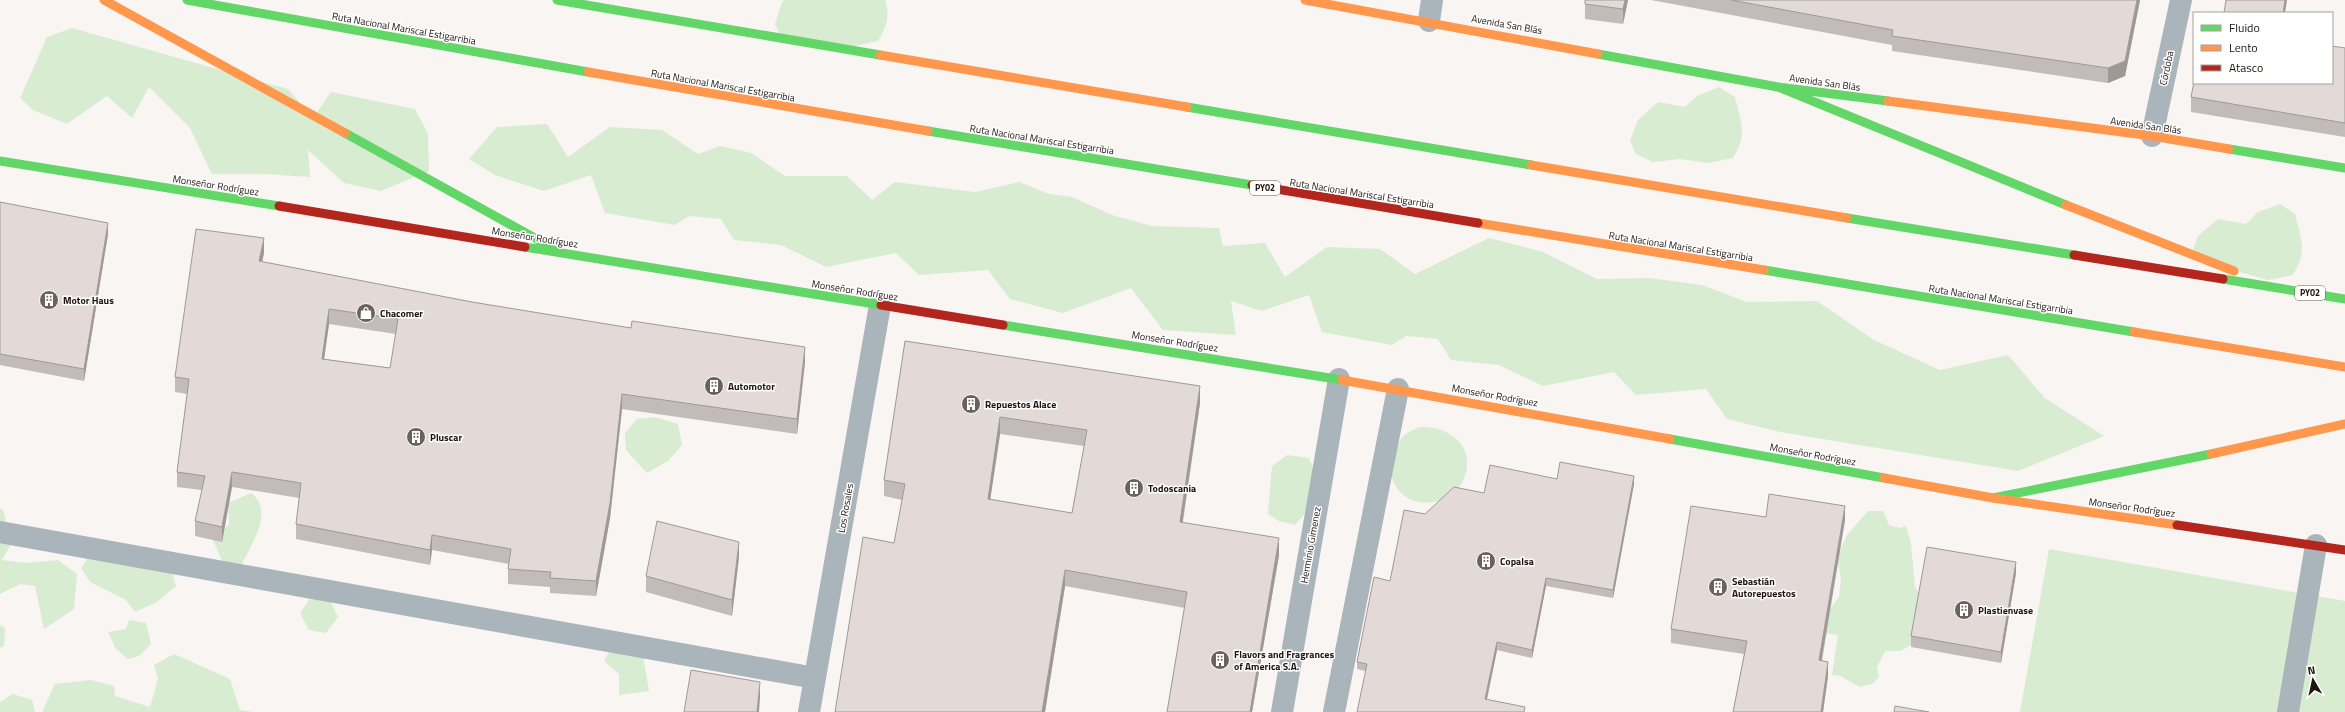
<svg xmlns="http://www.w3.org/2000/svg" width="2345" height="712" font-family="'Titillium Web',sans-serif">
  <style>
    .green { fill: #d7ecd1 }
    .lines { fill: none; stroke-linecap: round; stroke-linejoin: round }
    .street { stroke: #aab4bb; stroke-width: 22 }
    .fast { stroke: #63d668; stroke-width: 9 }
    .slow { stroke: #ff974d; stroke-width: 9 }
    .jam { stroke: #b3261e; stroke-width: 9 }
    .wall { fill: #c3bbb9; fill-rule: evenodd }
    .shaded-wall { fill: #9f9996 }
    .building { fill: #e3dad7; stroke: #9f9996; fill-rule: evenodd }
    .labels { text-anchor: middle; stroke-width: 3; stroke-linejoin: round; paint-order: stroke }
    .shield { fill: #fff; stroke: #625a56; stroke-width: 1 }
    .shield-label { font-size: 9px; font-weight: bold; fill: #1e130e }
    .street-label { font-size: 10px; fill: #1e130e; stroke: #fff }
    .poi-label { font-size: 10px; font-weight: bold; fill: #1e130e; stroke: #fff; text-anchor: start }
  </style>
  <rect width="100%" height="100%" fill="#f9f5f3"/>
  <path class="green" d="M785,0H885C890,17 887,26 878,41L854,46L781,37L775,24L782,2Z
    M72,28L288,89L313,118L331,92L415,109L428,134L429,171L381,191L344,183L308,150L310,177L264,174H212L190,128L149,87L132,118L107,96L67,124L33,110L20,98L47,37Z
    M1719,87L1735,97C1741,123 1748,134 1733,158L1708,163L1680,159L1653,162L1636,154L1630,141L1638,120L1658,102L1685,107L1697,96Z
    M547,124L568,157L610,127L662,130L698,154L720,146L751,153L785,176H847L872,200L895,182L975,192L1019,182L1049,194L1072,197L1112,215L1152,226L1219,228L1223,246L1265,243L1285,277L1327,247L1380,249L1415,274L1489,238L1543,252L1597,279L1649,278L1702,285L1747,302L1817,301L1874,340L1940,370L2008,355L2045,398L2104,436L2018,471L1780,432L1727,419L1706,389L1636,395L1614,372L1543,386L1499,365L1451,360L1438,339L1406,336L1392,345L1322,332L1309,295L1262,311L1231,301L1236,335L1163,330L1131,288L1063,313L1010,299L988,270L919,275L896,253L826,267L781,245L734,240L721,219L689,216L675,225L605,213L591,175L544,191L495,175L469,159L497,127Z
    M2280,204L2295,214C2301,240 2308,249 2293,275L2268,280L2190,258L2198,236L2218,219L2246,224L2258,212Z
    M655,417L678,424L682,445L668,461L647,473L626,450L625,433L637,419Z
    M1420,427C1446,426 1473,442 1466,472C1458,508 1404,515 1392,478C1390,472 1394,463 1395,457C1399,438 1402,434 1420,427Z
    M1287,455L1309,458L1315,472L1304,515L1295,525L1279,521L1268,514L1272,466Z
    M251,493C275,511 251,545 241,566L222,561L213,540L229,524L228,503Z
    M0,508L3,510L12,543L2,560L26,563L58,560L77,574L74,609L44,629L35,586L20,584L0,594Z
    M1868,511H1883L1889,525L1899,528L1906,526L1911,544L1915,587L1925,603L1912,644L1901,651H1885L1877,667L1879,677L1872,684L1860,687L1840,676L1832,675L1838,635L1806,630L1818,609L1831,608L1839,597L1841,579L1837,557L1847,535Z
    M2049,549L2345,601V712H2020Z
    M166,553L176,586L157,602L135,612L126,600L90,582L81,568L89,556Z
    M328,596L338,617L326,633L309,630L300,613L309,600Z
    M129,620L146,623L151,644L139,656L128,659L116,649L108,632L126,629Z
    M0,625L5,628L4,646L0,648Z
    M612,647L642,650L649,691L619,695V674L604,661Z
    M174,654L230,679L240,710L253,712H42L55,684L91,680L114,686L115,696L150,707L158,679L154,665Z
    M13,694L32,700L35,712H0V702Z"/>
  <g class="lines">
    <path class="street" d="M1429,21L1432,0
      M2152,136L2181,0
      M0,532L815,678
      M809,712L880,305
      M1282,712L1339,379
      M1334,712L1398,389
      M2288,712L2316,545"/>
    <path class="fast" d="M187,0L588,72
      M557,0L880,55
      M1598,54L1778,87L1888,101
      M1778,87L2066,205
      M1187,107L1531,165
      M928,131L1252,185
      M345,133L560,252
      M2229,149L2345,168
      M0,161L279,206
      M1847,218L2074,255
      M525,247L881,305
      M1764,270L2134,332
      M2223,279L2345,299
      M1003,325L1342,380
      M1670,439L1884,478
      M1993,498L2211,454"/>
    <path class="slow" d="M104,0L345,133
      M1305,0L1598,54
      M880,55L1187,107
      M588,72L928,131
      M1888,101L2152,136L2229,149
      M1531,165L1847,218
      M2066,205L2234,271
      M1478,223L1764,270
      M2134,332L2345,367
      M1342,380L1670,439
      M2211,454L2345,424
      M1884,478L1993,498L2177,525"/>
    <path class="jam" d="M1252,185L1478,223
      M279,206L525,247
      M2074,255L2223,279
      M881,305L1003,325
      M2177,525L2345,550"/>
  </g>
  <path class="wall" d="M1628,0L1623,24L1585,19V4Z
    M1651,0H2140L2125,76L2108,83L1892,51V45Z
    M2345,48V137L2191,112V97Z
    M0,202L108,234L84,381L0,365Z
    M264,253L262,262L472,302L805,362L797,434L622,409L610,518L596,596L550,593V587L508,584V569L509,564L432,550L430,565L296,539V524L299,498L232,487L222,542L195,536V521L202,490L177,487V472L187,394L175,392V377ZM329,324L396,334L390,368L324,359Z
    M905,341L1200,403L1183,522L1279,555L1252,712H1167L1185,608L1065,586L1045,712H835L894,543L902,500L884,496V480ZM1000,434L1084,446L1072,513L990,499Z
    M1557,479L1634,484L1613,598L1546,586L1532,658L1497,650L1487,700L1525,712L1357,669V662L1390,581L1425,514L1484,493Z
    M1766,517L1845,520L1822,661L1828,676L1823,712H1733L1744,654L1671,643V629Z
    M739,557L732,616L646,592V576Z
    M2016,573L2001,663L1911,647V636Z"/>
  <path class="shaded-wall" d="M1625,0H1628L1623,24V9Z
    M2137,0H2140L2125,76L2108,83V68Z
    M2285,0H2287L2285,13H2283Z
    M108,223V234L84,381V369Z
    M264,238V253L259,276V261Z
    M329,309V324L322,374V359Z
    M805,347V362L797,434V419Z
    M1200,386V403L1180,538V522Z
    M622,394V409L610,518L596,596V581Z
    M1000,417V434L988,515V499Z
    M232,472V487L222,542V527Z
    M1634,476V484L1613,598V590Z
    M1845,506V520L1819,674V660Z
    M432,535V550L430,565V550Z
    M1279,538V555L1252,712H1250Z
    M739,542V557L732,616V600Z
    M2016,562V573L2001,663V652Z
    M1065,570V586L1045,712H1042Z
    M1546,578V586L1532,658V650Z
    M1497,642V650L1485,707V699Z
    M1828,662V676L1823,712H1821Z
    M760,682V698L759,712H757Z"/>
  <path class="building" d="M1585,0H1625L1623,9L1585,4Z
    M1731,0H2137L2125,61L2108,68L1892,36L1893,30Z
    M2226,0H2285L2283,13H2224Z
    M2332,46L2345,48V123L2191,97L2194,82V83H2332Z
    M0,202L108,223L84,369L0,354Z
    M196,229L264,238L259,261L472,302L631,328L632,321L805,347L797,419L622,394L610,503L596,581L550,578L551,572L508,569L511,549L432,535L430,550L296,524L301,483L232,472L222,527L195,521L205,476L177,472L189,379L175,377ZM329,309L398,319L390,368L322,359Z
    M905,341L1200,386L1180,522L1279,538L1250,712H1167L1187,592L1065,570L1042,712H835L863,537L894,543L905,484L884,480ZM1000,417L1087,430L1072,513L988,499Z
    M1560,462L1634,476L1613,590L1546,578L1532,650L1497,642L1485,699L1525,707L1524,712H1357L1367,664L1357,662L1374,577L1390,581L1404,510L1425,514L1454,487L1484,493L1490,465L1557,479Z
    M1769,494L1845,506L1819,660L1828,662L1821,712H1733L1747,641L1671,629L1691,506L1766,517Z
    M657,521L739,542L732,600L646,576Z
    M1927,547L2016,562L2001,652L1911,636Z
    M691,670L760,682L757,712H684Z
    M1895,706L1929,712H1894Z"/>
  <defs>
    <symbol id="building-disc" viewBox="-11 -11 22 22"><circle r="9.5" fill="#6b625e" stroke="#fff"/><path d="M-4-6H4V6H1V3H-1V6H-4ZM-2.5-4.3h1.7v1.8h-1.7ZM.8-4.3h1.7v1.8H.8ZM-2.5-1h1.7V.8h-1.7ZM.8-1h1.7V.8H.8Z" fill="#fff"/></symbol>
    <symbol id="shop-disc" viewBox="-11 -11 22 22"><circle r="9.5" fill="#6b625e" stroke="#fff"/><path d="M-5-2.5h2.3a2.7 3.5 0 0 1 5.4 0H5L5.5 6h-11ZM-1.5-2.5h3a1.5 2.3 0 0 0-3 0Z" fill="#fff"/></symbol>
  </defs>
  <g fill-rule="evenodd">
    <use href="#building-disc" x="38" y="289" width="22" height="22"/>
    <use href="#shop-disc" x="355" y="302" width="22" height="22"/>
    <use href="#building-disc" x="703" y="375" width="22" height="22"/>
    <use href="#building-disc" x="960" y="393" width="22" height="22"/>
    <use href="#building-disc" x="405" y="426" width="22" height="22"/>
    <use href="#building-disc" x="1123" y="477" width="22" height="22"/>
    <use href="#building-disc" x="1475" y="550" width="22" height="22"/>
    <use href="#building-disc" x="1707" y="576" width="22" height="22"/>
    <use href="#building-disc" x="1953" y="599" width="22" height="22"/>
    <use href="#building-disc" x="1209" y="649" width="22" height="22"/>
  </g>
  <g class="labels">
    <g class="shield">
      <rect x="1250" y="181" width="30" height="14" rx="3"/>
      <rect x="2295" y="286" width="30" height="14" rx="3"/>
    </g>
    <g class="shield-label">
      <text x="1265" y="191">PY02</text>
      <text x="2310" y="296">PY02</text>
    </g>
    <g class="street-label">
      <text transform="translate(1507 24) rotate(10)" y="4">Avenida San Blás</text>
      <text transform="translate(404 28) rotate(10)" y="4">Ruta Nacional Mariscal Estigarribia</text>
      <text transform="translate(2166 68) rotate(-78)" y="4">Córdoba</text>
      <text transform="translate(1825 82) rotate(8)" y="4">Avenida San Blás</text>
      <text transform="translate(723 85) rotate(10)" y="4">Ruta Nacional Mariscal Estigarribia</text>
      <text transform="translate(2146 125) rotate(8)" y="4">Avenida San Blás</text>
      <text transform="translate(1042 139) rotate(9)" y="4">Ruta Nacional Mariscal Estigarribia</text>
      <text transform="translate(216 185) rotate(9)" y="4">Monseñor Rodríguez</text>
      <text transform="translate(1362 193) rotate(9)" y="4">Ruta Nacional Mariscal Estigarribia</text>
      <text transform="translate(535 237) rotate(9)" y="4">Monseñor Rodríguez</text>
      <text transform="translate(1681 246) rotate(9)" y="4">Ruta Nacional Mariscal Estigarribia</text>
      <text transform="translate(855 290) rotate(9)" y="4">Monseñor Rodríguez</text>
      <text transform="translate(2001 299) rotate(9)" y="4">Ruta Nacional Mariscal Estigarribia</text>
      <text transform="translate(1175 341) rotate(9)" y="4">Monseñor Rodríguez</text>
      <text transform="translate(1495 395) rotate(10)" y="4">Monseñor Rodríguez</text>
      <text transform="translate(1813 454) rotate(10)" y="4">Monseñor Rodríguez</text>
      <text transform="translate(2132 507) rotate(8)" y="4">Monseñor Rodríguez</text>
      <text transform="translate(845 508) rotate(-80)" y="4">Los Rosales</text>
      <text transform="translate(1310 545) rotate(-80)" y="4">Herminio Gimenez</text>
    </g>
    <g class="poi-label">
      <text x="63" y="304">Motor Haus</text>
      <text x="380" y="317">Chacomer</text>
      <text x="728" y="390">Automotor</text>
      <text x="985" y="408">Repuestos Alace</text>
      <text x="430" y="441">Pluscar</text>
      <text x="1148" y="492">Todoscania</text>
      <text x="1500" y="565">Copalsa</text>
      <text x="1732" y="585">Sebastián<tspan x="1732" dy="12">Autorepuestos</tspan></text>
      <text x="1978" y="614">Plastienvase</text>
      <text x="1234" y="658">Flavors and Fragrances<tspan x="1234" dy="12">of America S.A.</tspan></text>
    </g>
  </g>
  <rect x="2193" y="12" width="140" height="72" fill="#ffffff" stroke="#a5a19f"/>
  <rect x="2201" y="25" width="20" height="6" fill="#63d668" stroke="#a5a19f"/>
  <text x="2229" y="32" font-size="12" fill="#1e130e">Fluido</text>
  <rect x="2201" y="45" width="20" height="6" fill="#ff974d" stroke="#a5a19f"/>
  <text x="2229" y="52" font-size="12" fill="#1e130e">Lento</text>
  <rect x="2201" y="65" width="20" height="6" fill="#b3261e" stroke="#a5a19f"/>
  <text x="2229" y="72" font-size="12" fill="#1e130e">Atasco</text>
  <g transform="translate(2313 680) rotate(351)" stroke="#ffffff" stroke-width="3" paint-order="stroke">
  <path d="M0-3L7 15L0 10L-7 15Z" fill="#1e130e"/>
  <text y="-6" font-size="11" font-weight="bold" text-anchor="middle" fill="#1e130e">N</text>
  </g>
</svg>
